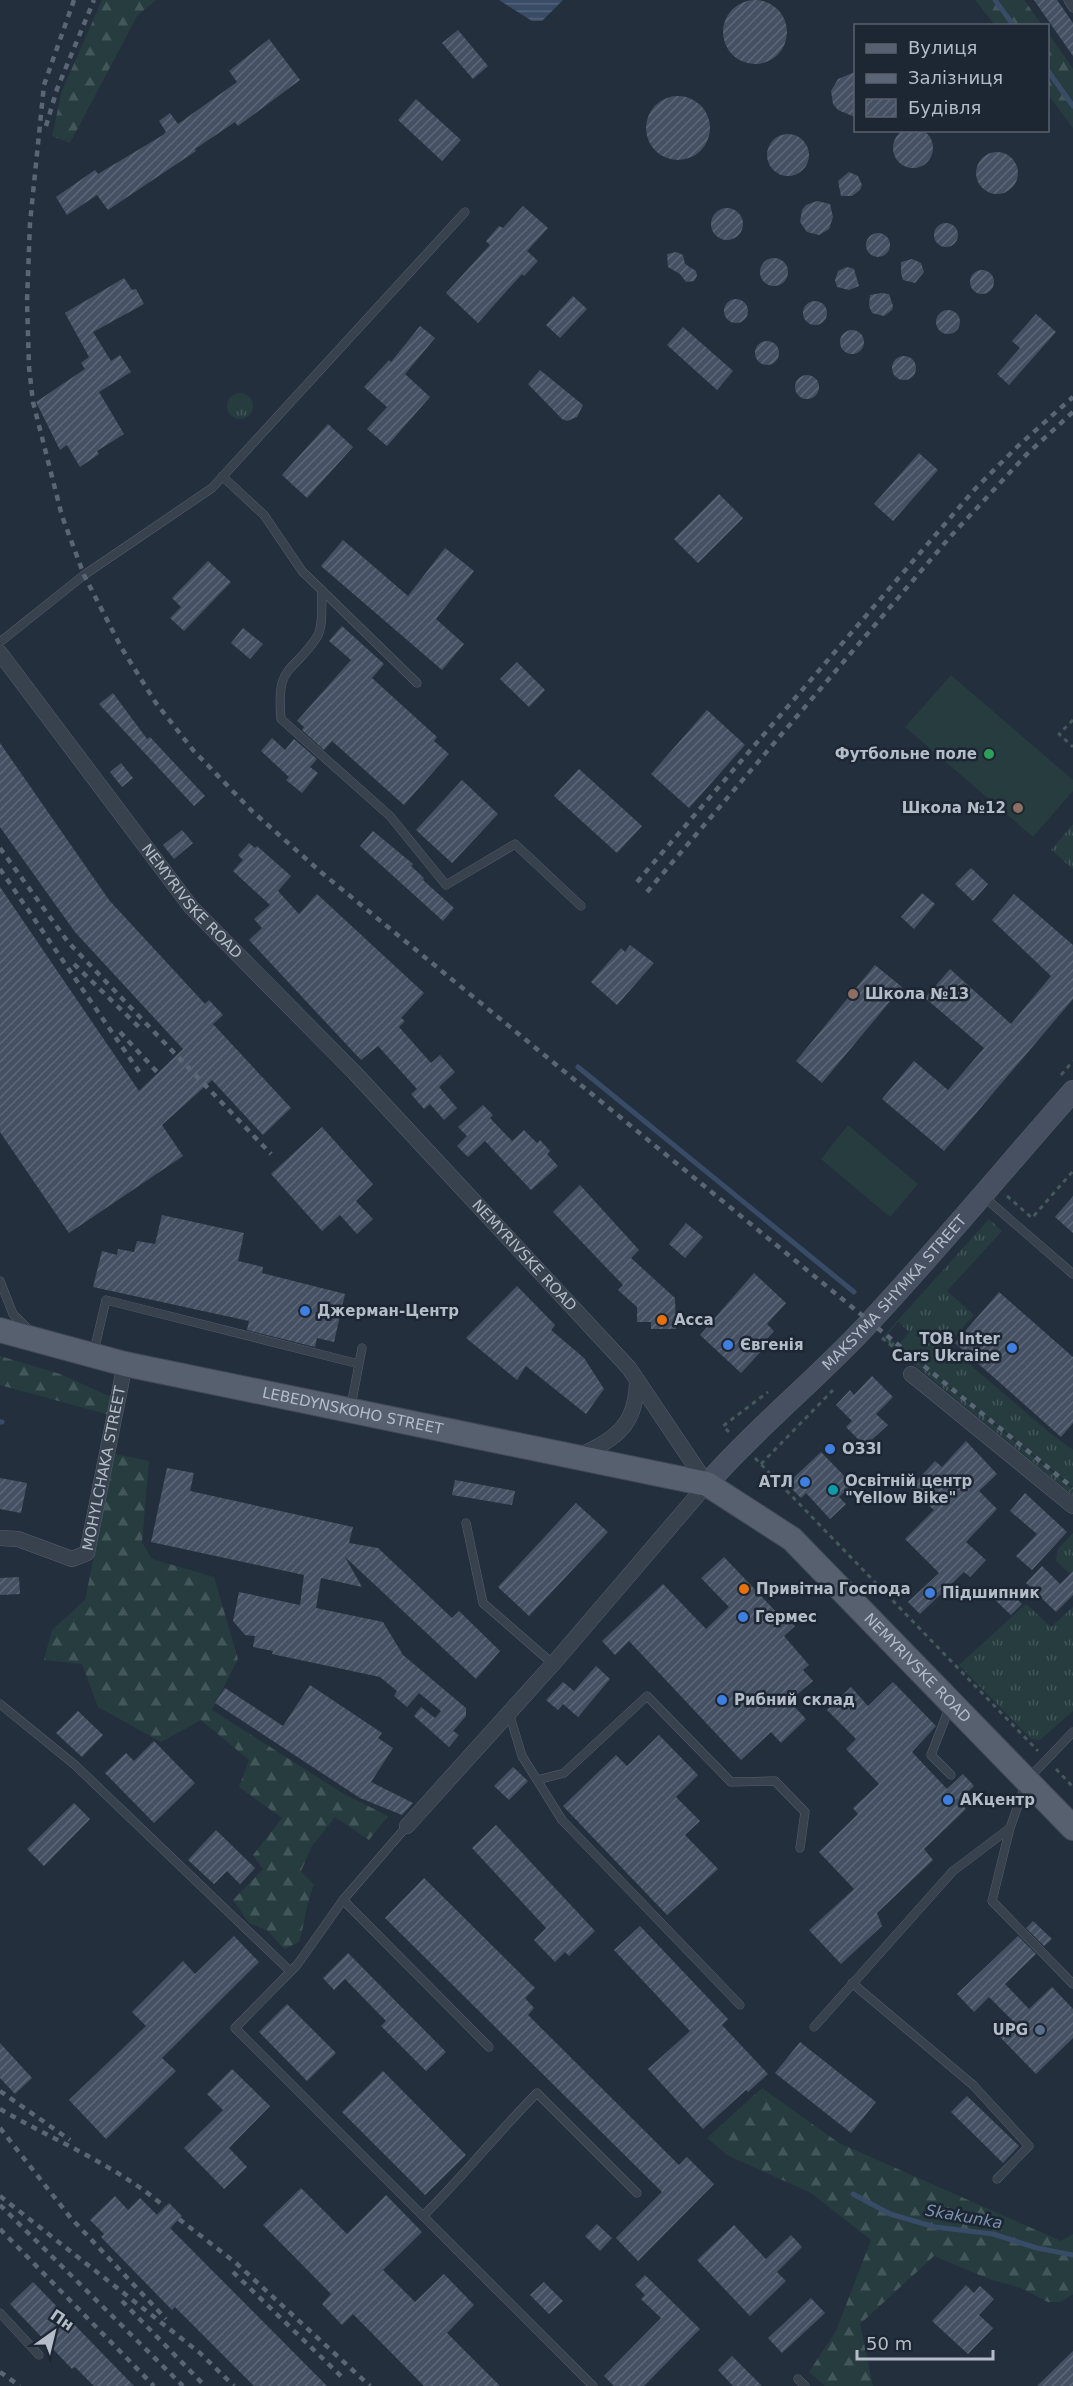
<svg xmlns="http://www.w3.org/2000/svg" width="1073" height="2386" font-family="'DejaVu Sans',sans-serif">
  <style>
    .grass { fill: url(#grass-tufts) }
    .forest { fill: url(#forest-firs) }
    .garden { fill: #263c3f }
    .water { fill: url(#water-rules) }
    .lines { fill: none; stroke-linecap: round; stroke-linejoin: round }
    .stream { stroke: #394c67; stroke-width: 5 }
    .building { fill: url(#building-hatch) }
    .lane-casing { stroke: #565f6c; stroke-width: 9 }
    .street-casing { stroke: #565f6c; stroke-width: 16 }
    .secondary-casing { stroke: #565f6c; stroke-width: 22 }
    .primary-casing { stroke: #414a57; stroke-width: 26 }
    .path { stroke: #44595c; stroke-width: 3; stroke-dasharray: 4.5 4.5; stroke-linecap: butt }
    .lane { stroke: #38414e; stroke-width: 8 }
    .street { stroke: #38414e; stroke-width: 15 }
    .secondary { stroke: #465061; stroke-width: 21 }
    .primary { stroke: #56606e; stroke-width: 24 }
    .rail { stroke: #5a6575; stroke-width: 4.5; stroke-dasharray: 6 6; stroke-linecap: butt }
    .leisure-dot { fill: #2e9e5b; stroke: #1d2633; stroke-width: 2 }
    .education-dot { fill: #8d6e63; stroke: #1d2633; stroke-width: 2 }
    .shop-dot { fill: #3f7fe0; stroke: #1d2633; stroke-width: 2 }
    .food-dot { fill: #e8710a; stroke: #1d2633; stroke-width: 2 }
    .culture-dot { fill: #0f9aa8; stroke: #1d2633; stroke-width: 2 }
    .service-dot { fill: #5c6f8a; stroke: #1d2633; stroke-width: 2 }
    .labels { text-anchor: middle; stroke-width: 5; stroke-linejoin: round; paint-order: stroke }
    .poi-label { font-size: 15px; font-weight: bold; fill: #b4bcc9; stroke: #1d2633; text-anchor: start }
    .street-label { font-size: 15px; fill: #b4bcc9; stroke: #1d2633 }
    .water-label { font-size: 16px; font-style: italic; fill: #7c92b1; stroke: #1d2633 }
  </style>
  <defs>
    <pattern id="grass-tufts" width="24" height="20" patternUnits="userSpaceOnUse" patternTransform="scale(1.5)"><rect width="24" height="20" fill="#263c3f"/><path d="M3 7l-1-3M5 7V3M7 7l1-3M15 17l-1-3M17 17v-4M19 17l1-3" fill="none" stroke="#435659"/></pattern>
    <pattern id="forest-firs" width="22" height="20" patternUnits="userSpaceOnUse" patternTransform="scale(1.5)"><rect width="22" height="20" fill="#263c3f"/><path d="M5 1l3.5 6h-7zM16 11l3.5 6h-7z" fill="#435659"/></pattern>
    <pattern id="water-rules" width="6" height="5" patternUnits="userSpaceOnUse" patternTransform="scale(1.5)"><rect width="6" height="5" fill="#394c67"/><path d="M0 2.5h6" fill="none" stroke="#53647b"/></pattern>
    <pattern id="building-hatch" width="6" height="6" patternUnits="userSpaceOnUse" patternTransform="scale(1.5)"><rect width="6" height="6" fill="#455162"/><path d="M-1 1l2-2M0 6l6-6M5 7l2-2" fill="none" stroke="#5d6877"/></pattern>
  </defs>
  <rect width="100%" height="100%" fill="#242f3e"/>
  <path class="grass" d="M227 406a13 13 0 1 1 26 0a13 13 0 1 1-26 0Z
    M1073,824V869L1051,850Z
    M989,1219L1002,1231L947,1291L974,1315L947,1345L1050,1433L1073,1450V1487L898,1345L909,1332L898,1322L886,1336L1073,1489V1495L882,1338Z
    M1073,1533V1576L1056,1561L1058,1549Z
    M1026,1604L1051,1627L1073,1607V1711L1040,1740L1031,1739L959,1665Z"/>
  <path class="forest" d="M102,0H156L137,16L70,143L52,136L62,91Z
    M975,0H1024L1042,25H995Z
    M1048,33L1073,69V128L1048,95Z
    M0,1356L60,1374L120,1401L117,1417L0,1385Z
    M115,1454L149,1461L142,1542L152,1559L214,1577L238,1659L212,1710L344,1794L388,1816L369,1840L335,1817L312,1846L301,1871L314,1885C306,1903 305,1923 299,1942L284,1949L268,1931L249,1923L233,1900L263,1869L253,1855L282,1818L239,1787L249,1760L201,1720L161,1742L98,1707L82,1664L44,1660L52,1630L85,1600Z
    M762,2088L839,2143L1061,2241L1073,2234V2294L1061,2302H1048L1021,2288L989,2279L934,2256L860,2324L873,2386H825L809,2372L836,2331L871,2240L811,2193L727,2155L707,2138Z"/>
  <path class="garden" d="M951,675L1073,780V791L1033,837L905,727Z
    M848,1125L918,1184L890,1217L821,1159Z"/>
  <path class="water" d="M499,0H563L542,21H532Z"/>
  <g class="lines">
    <path class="stream" d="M995,0L1014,26
      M1048,71L1073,106
      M578,1067L854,1292
      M0,1422H2
      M853,2194L890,2214L935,2227L993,2234L1037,2248L1073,2255"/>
  </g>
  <path class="building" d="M1034,0H1057L1073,23V56Z
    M723 32a32 32 0 1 1 64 0a32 32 0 1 1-64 0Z
    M458,30L488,66L473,79L442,43Z
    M269,39L300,80L238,126L235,122L195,149L196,151L108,210L97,195L67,215L56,197L95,170L98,174L163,135L166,132L159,121L170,113L178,124L237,82L229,71Z
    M855,72V117L838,110L833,104L831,91L838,79Z
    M646 128a32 32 0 1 1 64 0a32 32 0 1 1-64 0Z
    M416,99L461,140L442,161L398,120Z
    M893 148a20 20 0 1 1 40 0a20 20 0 1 1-40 0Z
    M767 155a21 21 0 1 1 42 0a21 21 0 1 1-42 0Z
    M976 173a21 21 0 1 1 42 0a21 21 0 1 1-42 0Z
    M849,172L858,176L862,185L860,190L852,196H841L838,181Z
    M817,201L830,204L833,217L829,229L819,235L807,232L800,222L802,210L806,205Z
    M523,206L548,228L527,251L538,261L524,276L522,274L478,323L446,293L490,245L486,241L499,226L503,228Z
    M711 224a16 16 0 1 1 32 0a16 16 0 1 1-32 0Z
    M934 235a12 12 0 1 1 24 0a12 12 0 1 1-24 0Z
    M866 245a12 12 0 1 1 24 0a12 12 0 1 1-24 0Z
    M676,252L683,255L685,264L696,271L697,276L694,281L686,282L680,274L668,267L667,254Z
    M760 272a14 14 0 1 1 28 0a14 14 0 1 1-28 0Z
    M912,259L921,263L924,272L915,283L903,280L901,273V262Z
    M847,267L854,269L859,286L849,290L837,287L835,280L838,271Z
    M970 282a12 12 0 1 1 24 0a12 12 0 1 1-24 0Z
    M124,278L132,290L136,289L144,304L93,332L111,361L120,355L131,372L99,392L124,434L97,451L99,454L80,467L67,445L60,450L36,402L85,369L81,363L89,357L65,313Z
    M881,293L889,294L893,306L892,310L884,316L872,313L869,306L870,295Z
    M573,296L587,309L560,338L546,325Z
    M724 311a12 12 0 1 1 24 0a12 12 0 1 1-24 0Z
    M803 313a12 12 0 1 1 24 0a12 12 0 1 1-24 0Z
    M936 322a12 12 0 1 1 24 0a12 12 0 1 1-24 0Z
    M1036,314L1056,332L1009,385L997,374L1020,348L1012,341Z
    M420,326L435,338L405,374L430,397L387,446L367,429L387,407L364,387L389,360L391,362Z
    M683,327L733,371L717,390L667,345Z
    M840 342a12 12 0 1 1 24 0a12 12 0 1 1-24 0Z
    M755 353a12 12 0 1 1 24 0a12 12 0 1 1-24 0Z
    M892 368a12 12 0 1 1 24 0a12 12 0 1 1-24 0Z
    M540,370L583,405L577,417L567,421L562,419L528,384Z
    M795 387a12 12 0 1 1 24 0a12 12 0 1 1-24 0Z
    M328,424L353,447L307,498L282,475Z
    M919,453L938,470L893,521L874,504Z
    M719,494L743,518L698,563L674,539Z
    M343,540L408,596L445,548L474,571L436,619L464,644L442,670L321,566Z
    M208,561L231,582L184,631L170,618L181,607L172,598Z
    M342,626L384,664L372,678L437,737L434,741L449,754L404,805L332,741L324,750L302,730L304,727L297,721L351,660L329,641Z
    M243,628L263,644L250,659L231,643Z
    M517,662L545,690L529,707L500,679Z
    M113,693L147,739L150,737L205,796L194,806L99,704Z
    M707,710L745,745L689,808L651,774Z
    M272,738L285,750L294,739L317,759L310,767L318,773L302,793L286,780L289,777L261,751Z
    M0,743L109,900L205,1004L209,1000L223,1015L213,1024L291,1108L263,1135L212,1080L162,1125L183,1156L69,1233L0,1132V887L139,1091L183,1049L75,932L0,827Z
    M121,763L133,778L122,787L110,772Z
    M579,769L642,826L617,853L554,796Z
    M462,780L498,814L452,863L416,830Z
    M182,830L193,843L174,859L163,845Z
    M373,831L413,864L411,866L424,878L423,880L454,908L443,921L360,846Z
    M249,843L255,848L257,846L291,876L278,891L299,914L317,894L424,993L401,1018L405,1021L399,1027L431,1063L440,1055L455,1072L439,1087L457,1108L444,1120L430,1104L424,1109L411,1094L417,1089L378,1046L361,1060L249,940L262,928L254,919L270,905L233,871L243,860L238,855Z
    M971,868L988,884L973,901L955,884Z
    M922,893L935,904L914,929L901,917Z
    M1014,894L1073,945V999L944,1151L882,1099L914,1061L948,1090L984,1048L925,998L950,969L1011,1024L1051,976L992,920Z
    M630,945L654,963L617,1005L591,982L621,948L625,952Z
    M875,965L902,987L822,1083L796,1061Z
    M483,1105L493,1115L490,1118L512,1141L524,1130L537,1143L540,1140L550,1151L547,1154L558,1166L531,1190L485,1141L468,1157L457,1146L467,1136L458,1127Z
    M322,1127L373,1184L356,1201L373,1219L357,1234L340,1215L322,1231L271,1174Z
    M580,1185L639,1250L631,1258L675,1298L676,1329H651V1322H637V1307L618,1290L623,1285L553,1212Z
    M1073,1196V1233L1055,1217Z
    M162,1215L244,1233L238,1261L263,1267L262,1273L345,1294L334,1342L317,1338L315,1347L247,1330L249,1321L93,1287L102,1251L117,1255L118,1249L134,1252L137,1241L155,1244Z
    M686,1223L703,1237L685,1258L669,1244Z
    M754,1273L786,1303L767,1324L774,1331L763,1343L766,1346L741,1373L700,1335Z
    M517,1286L555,1325L551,1330L584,1358L604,1389L586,1414L526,1366L517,1380L466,1338Z
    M999,1292L1073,1357V1423L1061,1437L955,1343Z
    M872,1376L893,1397L876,1414L888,1425L865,1446L846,1427L852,1421L836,1405L850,1390L854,1395Z
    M966,1441L997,1474L979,1491L997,1509L966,1542L986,1560L970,1577L964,1572L920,1614L908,1602L939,1573L905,1539L934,1510L910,1488L935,1461L942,1467Z
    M821,1452L852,1484L839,1497L846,1504L830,1519L806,1493L801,1498L787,1484Z
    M167,1468L194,1473L190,1491L353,1527L349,1543L378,1548L452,1618L459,1611L500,1651L476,1679L345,1557L362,1587L321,1578L316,1608L383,1622L403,1655L466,1708V1716L453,1731L459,1735L449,1747L414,1716L421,1707L435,1718L441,1711L419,1693L407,1707L394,1696L397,1691L380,1677L272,1654L273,1651L253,1647L255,1636L245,1635L233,1621L239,1592L300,1605L304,1575L151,1542Z
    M0,1478L27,1483L21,1513L0,1509Z
    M455,1480L515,1491L512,1505L452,1495Z
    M1025,1493L1067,1532L1032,1570L1016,1556L1037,1534L1010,1511Z
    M576,1503L608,1532L529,1616L498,1587Z
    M724,1557L781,1617L784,1614L795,1626L784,1636L809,1665L803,1670L813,1681L789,1701L806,1719L781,1743L771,1732L741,1760L629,1641L615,1655L602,1641L663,1584L706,1629L729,1607L701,1578Z
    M1042,1566L1060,1584L1073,1571V1595L1056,1612L1026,1583Z
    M19,1577L20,1594L0,1595V1578Z
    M1006,1588L1022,1604L1011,1615L994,1599Z
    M596,1666L610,1679L578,1717L563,1704L558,1710L546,1700L563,1682L574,1691Z
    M893,1682L936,1726L912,1752L947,1789L963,1774L974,1786L958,1801L966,1809L924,1849L933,1860L877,1913L882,1926L841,1964L809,1930L854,1889L819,1852L858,1814L853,1808L879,1784L846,1749L856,1739L827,1710L851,1687L868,1706Z
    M310,1685L382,1733L378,1738L393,1748L371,1782L413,1803L402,1815L360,1798L215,1703L225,1688L283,1726Z
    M78,1711L103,1735L82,1757L56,1733Z
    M659,1735L698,1775L676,1797L700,1821L685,1835L718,1869L667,1915L563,1806L616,1755L627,1766Z
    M154,1741L195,1783L154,1823L105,1773L126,1753L134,1761Z
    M513,1767L528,1781L509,1800L494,1786Z
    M74,1803L90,1819L44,1866L27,1849Z
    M496,1825L595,1931L569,1956L565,1952L555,1962L534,1940L546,1928L472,1848Z
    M216,1830L255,1868L240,1884L227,1871L214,1884L188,1860Z
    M424,1878L535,1988L525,1998L534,2008L528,2015L679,2165L687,2157L714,2184L638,2261L616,2238L662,2192L385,1918Z
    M1033,1921L1052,1939L1044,1946L1026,1928Z
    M640,1926L728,2019L722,2025L768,2074L748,2092L746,2090L703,2129L648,2069L690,2031L614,1950Z
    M234,1936L259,1962L162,2058L176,2071L106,2139L69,2100L146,2026L132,2012L183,1961L195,1974Z
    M1018,1936L1036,1954L1005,1984L1029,2009L1052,1987L1073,2009V2038L1036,2074L1000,2037L1015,2023L989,1997L974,2012L957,1994Z
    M348,1953L446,2052L426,2071L381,2026L386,2021L345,1979L334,1990L323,1978Z
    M287,2004L336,2053L307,2081L259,2032Z
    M800,2042L876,2102L851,2133L775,2073Z
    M0,2043L32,2078L15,2094L0,2078Z
    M232,2069L270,2106L229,2148L247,2167L224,2189L184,2148L223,2110L207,2094Z
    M383,2071L466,2155L425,2195L342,2112Z
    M967,2096L1019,2146L1003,2163L951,2112Z
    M301,2188L347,2234L386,2195L422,2232L383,2270L415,2302L444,2274L474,2305L447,2333L500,2386H424L353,2314L342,2325L322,2304L331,2294L263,2225Z
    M115,2196L128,2210L140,2198L157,2215L169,2203L182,2216L170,2228L327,2386H254L175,2307L172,2310L101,2237L104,2234L90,2220Z
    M597,2224L612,2238L600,2251L585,2236Z
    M734,2225L766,2259L791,2235L802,2247L777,2272L786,2281L750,2316L697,2260Z
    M645,2275L700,2329L644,2386H614L604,2376L661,2318L641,2299L645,2295L635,2285Z
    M33,2282L96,2347L134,2386H94L75,2367L72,2369L10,2304Z
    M544,2282L563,2301L549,2314L530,2295Z
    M966,2285L974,2293L980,2286L994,2299L979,2315L993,2328L968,2354L932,2321Z
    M811,2298L825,2313L782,2353L768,2338Z
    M1073,2351V2386H1037Z
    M732,2356L762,2386H733L718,2370Z"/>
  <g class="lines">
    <defs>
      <path id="lane" d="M1068,0L1073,8
        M222,476L264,515L302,571L417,683
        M322,590C321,602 324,626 317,637C292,675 276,663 281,719L390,816L446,885L515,844L581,906
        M0,642L84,575L212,488L465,212
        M983,1196L1073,1274
        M0,1281L13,1314L30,1331
        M94,1351L106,1300L359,1364
        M351,1406L362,1348
        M466,1523L483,1603L553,1664
        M0,1704L75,1765L290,1971
        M950,1706L931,1755L951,1775
        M509,1713L522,1756L562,1820L740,2005
        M537,1780L564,1773L647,1696L731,1782L775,1781L805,1812L800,1848
        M1010,1828L992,1901L1073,1984
        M343,1900L407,1826
        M852,1983L973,2085L1029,2146L997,2179
        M814,2027L953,1871L1010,1828L1027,1780L1073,1732
        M489,2047L343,1900L297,1965L235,2028L593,2386
        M423,2216C463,2177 497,2133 537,2093L637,2193
        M0,2313L39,2355
        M798,2379L805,2386"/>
      <g id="street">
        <path id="s1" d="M0,653L191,907L354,1072L629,1368L707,1484L553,1664L407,1826"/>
        <path d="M911,1374L1073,1506"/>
        <path d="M578,1456C616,1440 637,1424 637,1380"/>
        <path id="s2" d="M0,1538L18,1539L72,1559L87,1553L125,1364"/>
      </g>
      <g id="secondary">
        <path id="s3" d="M707,1484C757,1427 816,1380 868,1324C939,1248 1005,1168 1073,1091"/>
      </g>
      <g id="primary">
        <path id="s4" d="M0,1330L125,1364L707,1484L792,1539L1073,1828"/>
      </g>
    </defs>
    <use href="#lane" class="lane-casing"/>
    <use href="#street" class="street-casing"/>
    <use href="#secondary" class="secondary-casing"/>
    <use href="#primary" class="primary-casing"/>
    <path class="path" d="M1073,720L1059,734L1073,747
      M1061,1075L1073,1061
      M1007,1196L1032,1218L1073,1171
      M882,1338L898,1351L902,1360
      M729,1432L723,1426L768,1392
      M755,1458L1038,1751
      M761,1464L833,1390
      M1056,1769L1073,1787"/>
    <use href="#lane" class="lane"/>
    <use href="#street" class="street"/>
    <use href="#secondary" class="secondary"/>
    <use href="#primary" class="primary"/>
    <path class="rail" d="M74,0L44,85L30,223L27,301L29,367L33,402L62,516L84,575L121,647L156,703L193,750L252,811L322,873L1073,1488
      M46,126L57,89L94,0
      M0,848L68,942L271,1154
      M0,869L140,1073
      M637,882L975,489L1018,446L1073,397
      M647,892L950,537L1027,454L1073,412
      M74,964L143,1031
      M120,1032L158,1073
      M0,2091L70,2140
      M0,2109C55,2141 116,2165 165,2207
      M0,2128L70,2217L166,2319
      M0,2196L200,2353L234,2386
      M0,2205L183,2386
      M179,2219L236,2263L370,2386
      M0,2229L154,2386
      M233,2272L344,2379
      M122,2301L205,2386
      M0,2372L20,2386"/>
  </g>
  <circle class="leisure-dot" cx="989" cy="754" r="6"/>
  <g class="education-dot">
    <circle cx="1018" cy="808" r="6"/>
    <circle cx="853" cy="994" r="6"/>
  </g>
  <g class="shop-dot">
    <circle cx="305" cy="1311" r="6"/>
    <circle cx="728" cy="1345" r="6"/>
    <circle cx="1012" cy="1348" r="6"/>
    <circle cx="830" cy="1449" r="6"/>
    <circle cx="805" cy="1482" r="6"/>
    <circle cx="930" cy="1593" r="6"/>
    <circle cx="743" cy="1617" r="6"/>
    <circle cx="722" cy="1700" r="6"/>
    <circle cx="948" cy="1800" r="6"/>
  </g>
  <g class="food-dot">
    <circle cx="662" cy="1320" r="6"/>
    <circle cx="744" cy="1589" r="6"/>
  </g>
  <circle class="culture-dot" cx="833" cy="1490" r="6"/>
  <circle class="service-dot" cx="1040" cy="2030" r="6"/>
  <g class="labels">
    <g class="poi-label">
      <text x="977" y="759" text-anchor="end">Футбольне поле</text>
      <text x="1006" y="813" text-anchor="end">Школа №12</text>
      <text x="865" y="999">Школа №13</text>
      <text x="317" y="1316">Джерман-Центр</text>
      <text x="674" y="1325">Асса</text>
      <text x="1000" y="1344" text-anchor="end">ТОВ Inter<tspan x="1000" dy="17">Cars Ukraine</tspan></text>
      <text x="740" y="1350">Євгенія</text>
      <text x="842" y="1454">ОЗЗІ</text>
      <text x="845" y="1486">Освітній центр<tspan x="845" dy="17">"Yellow Bike"</tspan></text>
      <text x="793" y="1487" text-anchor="end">АТЛ</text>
      <text x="756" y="1594">Привітна Господа</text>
      <text x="942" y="1598">Підшипник</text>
      <text x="755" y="1622">Гермес</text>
      <text x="734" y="1705">Рибний склад</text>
      <text x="960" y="1805">АКцентр</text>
      <text x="1028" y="2035" text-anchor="end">UPG</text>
    </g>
    <g class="street-label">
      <text dy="5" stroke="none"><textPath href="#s1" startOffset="314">NEMYRIVSKE ROAD</textPath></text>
      <text dy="5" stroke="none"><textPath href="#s1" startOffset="800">NEMYRIVSKE ROAD</textPath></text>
      <text dy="5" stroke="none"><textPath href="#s3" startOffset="268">MAKSYMA SHYMKA STREET</textPath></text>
      <text dy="5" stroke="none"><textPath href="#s4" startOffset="362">LEBEDYNSKOHO STREET</textPath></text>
      <text dy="5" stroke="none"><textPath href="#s2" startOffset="178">MOHYLCHAKA STREET</textPath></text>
      <text dy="5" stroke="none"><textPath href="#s4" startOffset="1005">NEMYRIVSKE ROAD</textPath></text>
    </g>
    <g class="water-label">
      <text transform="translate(964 2216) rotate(10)" y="6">Skakunka</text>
    </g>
  </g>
  <rect x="854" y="24" width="195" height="108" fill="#1d2633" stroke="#59626f" stroke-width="1.5"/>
  <rect x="866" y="44" width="30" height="9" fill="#56606e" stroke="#59626f" stroke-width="1.5"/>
  <text x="908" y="54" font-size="18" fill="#b4bcc9">Вулиця</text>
  <rect x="866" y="74" width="30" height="9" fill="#5a6575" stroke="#59626f" stroke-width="1.5"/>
  <text x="908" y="84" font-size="18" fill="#b4bcc9">Залізниця</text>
  <rect x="866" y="99" width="30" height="18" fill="url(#building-hatch)" stroke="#59626f" stroke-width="1.5"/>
  <text x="908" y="114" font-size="18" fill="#b4bcc9">Будівля</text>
  <g transform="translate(54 2332) rotate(34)" stroke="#1d2633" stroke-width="4.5" paint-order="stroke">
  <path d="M0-4.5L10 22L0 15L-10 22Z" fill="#b4bcc9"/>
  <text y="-9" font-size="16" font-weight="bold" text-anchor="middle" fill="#b4bcc9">Пн</text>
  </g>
  <path d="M857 2350v9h136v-9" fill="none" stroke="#b4bcc9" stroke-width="3"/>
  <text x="866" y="2350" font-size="18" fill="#b4bcc9" stroke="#1d2633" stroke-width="4.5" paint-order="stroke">50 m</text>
</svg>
